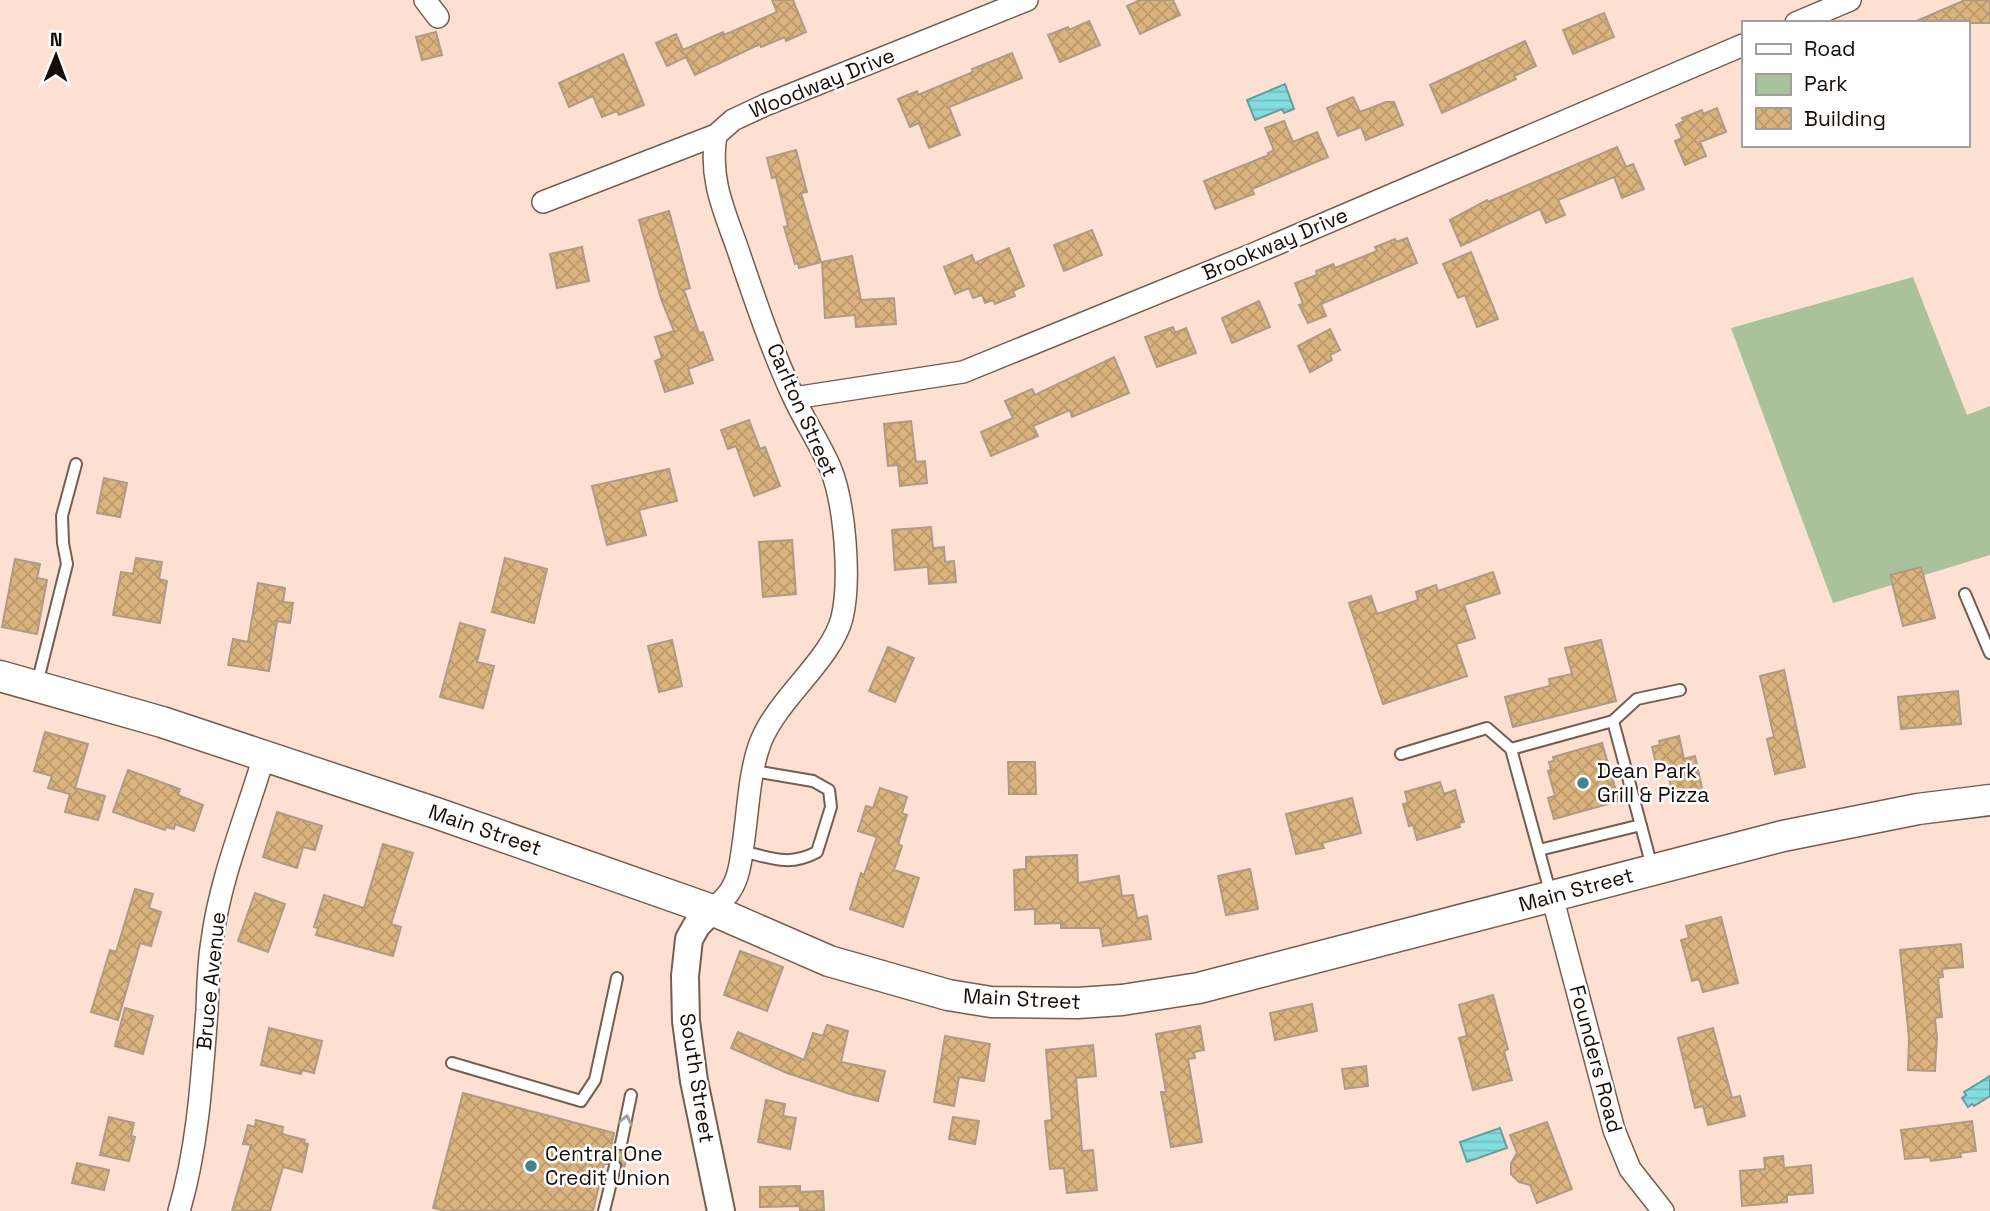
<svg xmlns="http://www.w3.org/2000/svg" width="1990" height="1211" font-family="'Space Grotesk',sans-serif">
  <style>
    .green { fill: #a9c29c }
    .water { fill: url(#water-rules); stroke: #639e9e; stroke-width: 2 }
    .building { fill: url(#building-cross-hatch); stroke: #ad9b86; stroke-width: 2 }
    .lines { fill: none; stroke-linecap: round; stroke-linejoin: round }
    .service-casing { stroke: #755d50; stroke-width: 14 }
    .minor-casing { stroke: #755d50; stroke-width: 24 }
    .tertiary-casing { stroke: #755d50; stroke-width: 30 }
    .secondary-casing { stroke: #755d50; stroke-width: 33 }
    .service { stroke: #fff; stroke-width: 10 }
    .minor { stroke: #fff; stroke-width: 21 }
    .tertiary { stroke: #fff; stroke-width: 26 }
    .secondary { stroke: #fff; stroke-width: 30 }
    .oneway { stroke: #a19e9c }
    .poi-dot { fill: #408690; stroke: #fff; stroke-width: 2.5 }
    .labels { text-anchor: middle; stroke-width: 5; stroke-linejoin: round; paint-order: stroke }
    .street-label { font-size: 21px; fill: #150c08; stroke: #fff }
    .poi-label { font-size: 21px; fill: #150c08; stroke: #fff; text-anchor: start }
  </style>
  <defs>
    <pattern id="water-rules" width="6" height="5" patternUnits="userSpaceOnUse" patternTransform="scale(1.75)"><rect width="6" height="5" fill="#85dcdf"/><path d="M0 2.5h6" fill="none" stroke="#72bcbe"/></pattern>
    <pattern id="building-cross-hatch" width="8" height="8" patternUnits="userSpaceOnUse" patternTransform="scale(1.75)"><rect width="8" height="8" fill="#dbb37e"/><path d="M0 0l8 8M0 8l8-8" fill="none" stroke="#bb996b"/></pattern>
  </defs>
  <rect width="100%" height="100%" fill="#fde0d2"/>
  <path class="green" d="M1913,277L1967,415L1990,406V555L1833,603L1731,328Z"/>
  <path class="water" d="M1285,84L1294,109L1284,113L1282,109L1255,120L1247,100Z
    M1990,1076V1096L1974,1106L1972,1104L1968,1107L1962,1098L1966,1095L1964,1092Z
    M1500,1128L1507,1148L1467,1162L1460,1142Z"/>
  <path class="building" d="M772,0H793L806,32L786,41L785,37L761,47L760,44L695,75L686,57L667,66L656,43L676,34L683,50L723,32L724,35L777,12Z
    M1140,0H1173L1180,15L1140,34L1127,6Z
    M1965,0H1990V23H1912Z
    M1604,13L1614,37L1573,54L1563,30Z
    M1089,21L1100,45L1060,62L1048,35L1068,27L1069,30Z
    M436,32L442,55L422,60L416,37Z
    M1525,41L1536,66L1514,76L1516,79L1442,113L1430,85Z
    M1012,53L1022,78L949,107L960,135L929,148L919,123L910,127L898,99L917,91L918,95L973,72L972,69Z
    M623,54L644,105L619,115L617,111L602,117L593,96L569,107L559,83Z
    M1353,97L1360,112L1386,102H1394L1403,125L1366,140L1361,127L1338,136L1327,108Z
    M1717,108L1726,132L1700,142L1706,156L1685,165L1675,141L1682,138L1676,125L1684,121L1682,118L1702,110L1703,114Z
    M1284,121L1293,142L1317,132L1328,157L1252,189L1254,194L1215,209L1204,181L1269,155L1268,153L1274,150L1265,128Z
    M1617,147L1626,167L1633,164L1644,189L1622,198L1614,177L1558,200L1565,215L1546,223L1540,209L1461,246L1450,220L1487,200L1488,202Z
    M796,150L807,192L801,193L821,262L799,268L798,263L795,264L784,227L788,226L776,177L772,178L767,158Z
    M669,211L690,288L684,290L699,333L703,332L713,360L688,369L693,383L665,392L655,361L662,358L655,337L674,331L661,299L639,220Z
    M1092,230L1102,255L1064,271L1054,245Z
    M1407,238L1417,263L1321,304L1326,316L1308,323L1299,305L1303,304L1295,283L1317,275L1316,271L1333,264L1335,268L1377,251L1375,247L1395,239L1396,242Z
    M582,247L589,281L557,288L550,254Z
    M1009,248L1024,286L1013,291L1015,296L995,304L993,300L985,303L982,295L973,298L969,288L955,294L944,267L972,255L975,263Z
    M1471,252L1498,319L1477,327L1465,295L1458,298L1443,264Z
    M852,256L861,300L894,298L896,324L856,327L855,315L825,318L822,262Z
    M1259,301L1270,327L1232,343L1222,318Z
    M1173,327L1175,333L1186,328L1196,353L1157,367L1145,337Z
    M1330,329L1340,350L1330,355L1332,360L1310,372L1298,346Z
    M1114,357L1129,393L1072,417L1070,410L1033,426L1038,436L991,456L981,432L1013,418L1005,401L1032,389L1035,395Z
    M749,420L760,449L765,447L780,486L754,496L736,446L728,449L721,430Z
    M911,421L916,462L925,461L927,483L900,486L898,465L888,466L884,424Z
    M669,469L677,501L639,510L646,535L607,545L592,486Z
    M104,478L127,483L120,517L97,513Z
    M931,527L933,548L944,547L945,562L954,561L956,582L929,584L928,567L895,570L892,530Z
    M792,540L796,594L763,597L759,542Z
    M136,558L162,562L159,579L167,581L160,623L113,615L121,572L133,574Z
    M505,558L547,569L534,623L492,612Z
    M15,559L40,564L37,578L47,580L37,634L2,627Z
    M1921,567L1935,618L1903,626L1890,575Z
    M1493,572L1500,593L1464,605L1475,638L1456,644L1467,676L1383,704L1349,603L1371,596L1377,614L1418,600L1416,592L1436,585L1438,591Z
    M258,583L285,588L283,602L293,603L290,623L277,621L269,671L228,665L233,639L248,642Z
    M460,623L485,630L477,662L494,666L483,708L440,697Z
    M672,640L682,686L659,692L648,646Z
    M1601,640L1616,701L1513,727L1505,697L1550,686L1549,679L1572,674L1565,648Z
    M888,647L914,658L895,702L869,691Z
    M1784,670L1805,767L1775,774L1767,739L1774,737L1760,676Z
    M1958,691L1961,724L1901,729L1898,697Z
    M45,732L88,744L75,788L105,796L98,820L65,812L70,794L48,788L52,776L34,771Z
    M1679,736L1684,759L1695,756L1703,793L1674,800L1666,765L1657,768L1652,747L1660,745L1659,741Z
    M1602,743L1619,801L1554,819L1548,798L1555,796L1548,771L1551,770L1549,762L1554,761L1553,757Z
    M1008,762H1035L1036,794H1009Z
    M128,770L180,789L178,795L203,805L194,831L175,824L174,829L166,827L165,830L113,812Z
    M1440,782L1444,794L1455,790L1464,822L1459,823L1460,827L1417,840L1413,825L1409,826L1403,804L1408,803L1405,792Z
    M880,788L907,797L902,813L907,815L898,844L902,846L894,870L919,878L903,927L850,909L861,873L864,875L877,837L858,831L866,806L873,808Z
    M1352,798L1361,833L1322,843L1324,848L1296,854L1286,814Z
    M277,812L322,826L315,850L303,847L297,868L263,857Z
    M383,844L413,853L391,924L401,927L393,956L316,935L318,928L314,927L324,895L364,908Z
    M1077,855L1078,883L1119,876L1122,896L1133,895L1137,918L1147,916L1151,939L1103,946L1100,928H1061V923L1035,924V909L1015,910L1014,870L1026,869V857Z
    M1250,869L1258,909L1226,915L1218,876Z
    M135,889L153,894L149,908L161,912L151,946L140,943L118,1020L91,1012L110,950L116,952Z
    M255,893L285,904L268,952L238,941Z
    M1721,917L1738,983L1703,992L1699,979L1692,981L1681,940L1689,938L1686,926Z
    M1961,944L1963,967L1942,969L1943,977L1938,978L1942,1017L1935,1018L1937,1038L1935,1071L1908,1070L1909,1038L1900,950Z
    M740,951L783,967L767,1011L724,995Z
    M1493,995L1508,1049L1504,1051L1512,1080L1473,1090L1459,1038L1467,1036L1459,1005Z
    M1312,1004L1317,1031L1275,1040L1270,1013Z
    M125,1008L153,1016L143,1054L115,1046Z
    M827,1025L848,1031L841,1062L885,1071L878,1101L850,1094L787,1073L731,1048L738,1032L804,1060L813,1033L823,1036Z
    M1200,1026L1204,1050L1194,1052L1195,1058L1188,1059L1202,1142L1171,1147L1161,1092H1166L1156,1034Z
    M269,1028L322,1041L314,1073L302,1070L301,1074L261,1065Z
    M1713,1028L1732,1098L1740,1096L1745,1116L1708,1125L1703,1106L1695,1108L1678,1038Z
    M945,1036L990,1044L984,1081L959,1077L954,1106L934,1102Z
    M1093,1045L1096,1076L1076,1078L1082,1151L1093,1150L1097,1190L1067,1193L1064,1168L1050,1169L1045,1121L1052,1120L1046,1050Z
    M1366,1066L1368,1086L1345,1089L1342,1069Z
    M463,1093L614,1133L612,1142L616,1150L623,1152L630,1147L624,1168L621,1161L616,1158L610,1160L607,1164H604L593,1211H446L433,1208Z
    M766,1100L785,1104L783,1116L796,1118L790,1149L758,1142Z
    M109,1117L134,1123L131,1136L135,1137L129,1161L100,1155Z
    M953,1117L979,1121L975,1144L949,1139Z
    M256,1120L283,1127L282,1134L305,1140L304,1143L308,1144L302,1172L283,1167L270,1211H232L251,1145L243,1144L248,1125L255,1127Z
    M1972,1121L1976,1151L1960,1153L1961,1157L1931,1161L1930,1157L1905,1159L1901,1130Z
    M1547,1122L1572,1189L1537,1203L1530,1185L1519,1182L1511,1174V1163L1517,1153L1510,1135Z
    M1783,1156L1784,1168L1811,1165L1813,1193L1787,1195V1202L1742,1206L1740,1171L1765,1169L1764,1158Z
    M77,1163L109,1170L104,1190L72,1183Z
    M800,1186V1192L823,1191L824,1211H800V1206L760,1207V1187Z"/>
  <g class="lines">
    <defs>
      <path id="service" d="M1965,594L1990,653
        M37,684L67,564L63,543L62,516L76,464
        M1613,721L1637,699L1680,690
        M1401,754L1487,728L1511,749
        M1539,850L1641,825
        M742,851C771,858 789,867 817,852L831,807L829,790L813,781L754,771
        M1551,895L1511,749L1613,721L1652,867
        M452,1063L581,1101L595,1080L617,978
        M621,1144L631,1095
        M604,1211L615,1166"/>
      <path id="minor" d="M425,0L438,17
        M1796,23L1850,0
        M543,202L716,135L733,120L765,105L1027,0
        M794,398L963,372L1251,255L1743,45
        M1552,896L1614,1130L1630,1169L1663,1211
        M712,910C718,904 726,898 730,891C739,878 741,860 743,845C748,813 749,771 761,741C779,697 831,660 842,618C851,580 845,503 830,467C819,442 804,420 793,396C771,348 754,297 737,247C723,208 709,178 716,135
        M179,1211C198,1147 202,1077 207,1010C208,987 208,964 212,941C220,878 246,817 264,756"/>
      <path id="tertiary" d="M712,910L697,925L689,939L685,976L686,1021L694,1081L721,1211"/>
      <path id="secondary" d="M0,676L162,722L436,813L712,910L829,961L948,995L991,1002L1078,1003L1122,1000L1199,988L1783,836L1918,809L1990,800"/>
    </defs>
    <use href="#service" class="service-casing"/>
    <use href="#minor" class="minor-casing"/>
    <use href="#tertiary" class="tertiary-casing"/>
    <use href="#secondary" class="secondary-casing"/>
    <use href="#service" class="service"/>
    <use href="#minor" class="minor"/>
    <use href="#tertiary" class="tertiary"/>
    <use href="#secondary" class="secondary"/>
  </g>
  <defs><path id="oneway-chevron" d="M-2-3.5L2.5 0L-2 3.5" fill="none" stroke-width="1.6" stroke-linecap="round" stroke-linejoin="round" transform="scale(1.75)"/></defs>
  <use class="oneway" href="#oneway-chevron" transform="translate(626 1120) rotate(-78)"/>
  <g class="poi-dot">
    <circle cx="1583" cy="783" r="7"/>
    <circle cx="531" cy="1166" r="7"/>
  </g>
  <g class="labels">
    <g class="street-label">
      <text transform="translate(822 83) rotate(-22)" y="7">Woodway Drive</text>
      <text transform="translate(1275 244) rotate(-23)" y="7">Brookway Drive</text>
      <text transform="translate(802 410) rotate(66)" y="7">Carlton Street</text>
      <text transform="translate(485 830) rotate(19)" y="7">Main Street</text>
      <text transform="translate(1576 890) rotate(-15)" y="7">Main Street</text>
      <text transform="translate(211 981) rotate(-84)" y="7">Bruce Avenue</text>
      <text transform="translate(1022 999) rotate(3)" y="7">Main Street</text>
      <text transform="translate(1596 1059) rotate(75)" y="7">Founders Road</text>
      <text transform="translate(697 1078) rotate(81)" y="7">South Street</text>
    </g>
    <g class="poi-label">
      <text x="1597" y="778">Dean Park<tspan x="1597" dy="24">Grill &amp; Pizza</tspan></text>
      <text x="545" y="1161">Central One<tspan x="545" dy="24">Credit Union</tspan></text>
    </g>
  </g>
  <rect x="1742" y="21" width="228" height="126" fill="#ffffff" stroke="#a19e9c" stroke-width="2"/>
  <rect x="1756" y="44" width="35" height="10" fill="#ffffff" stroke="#a19e9c" stroke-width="2"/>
  <text x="1804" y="56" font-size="21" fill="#150c08">Road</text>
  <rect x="1756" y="74" width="35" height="21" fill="#a9c29c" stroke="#a19e9c" stroke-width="2"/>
  <text x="1804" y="91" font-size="21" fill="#150c08">Park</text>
  <rect x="1756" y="108" width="35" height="21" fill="url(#building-cross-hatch)" stroke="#a19e9c" stroke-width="2"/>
  <text x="1804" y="126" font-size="21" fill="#150c08">Building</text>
  <g transform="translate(56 56) rotate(1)" stroke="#ffffff" stroke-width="5" paint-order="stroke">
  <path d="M0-5L12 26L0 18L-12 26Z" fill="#150c08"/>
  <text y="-10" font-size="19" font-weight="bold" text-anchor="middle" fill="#150c08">N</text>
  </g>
</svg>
